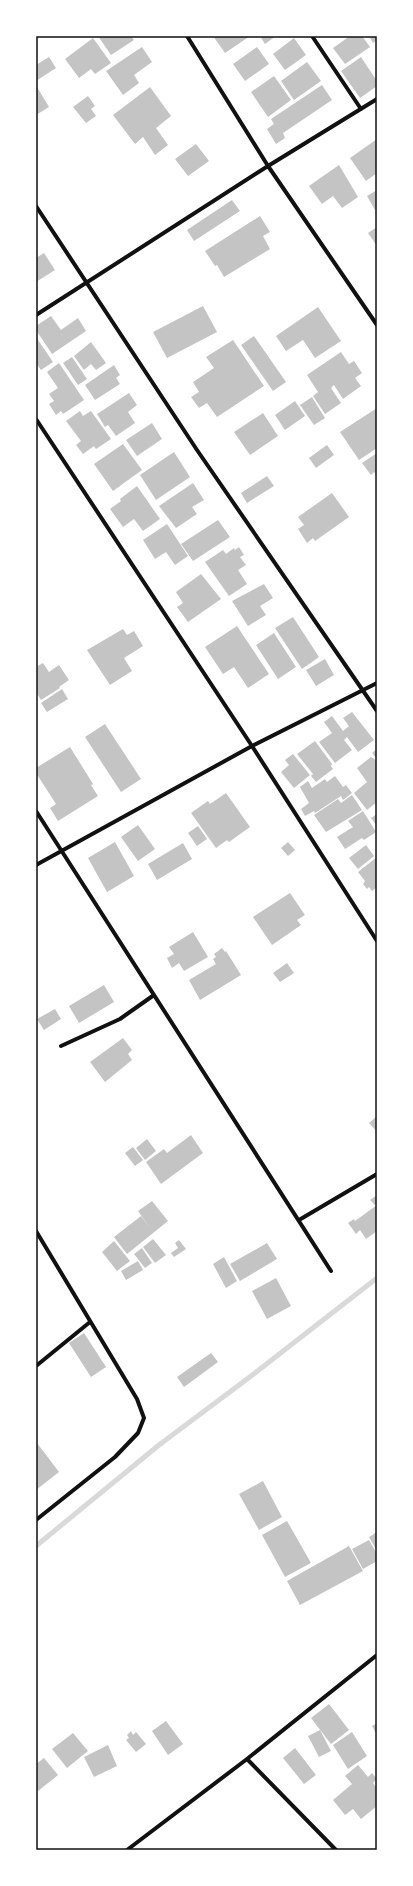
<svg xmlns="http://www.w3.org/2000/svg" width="413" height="1886" font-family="'Titillium Web',sans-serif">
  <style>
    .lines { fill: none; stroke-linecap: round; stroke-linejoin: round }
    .stream { stroke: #d9d9d9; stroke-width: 5 }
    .building { fill: #c4c4c4 }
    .minor { stroke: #111; stroke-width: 4 }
    .neatline { fill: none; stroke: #111; stroke-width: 1.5 }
  </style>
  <rect width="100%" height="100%" fill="#fff"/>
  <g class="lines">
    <path class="stream" d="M36,1546L159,1445L255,1373L377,1278"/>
  </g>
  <path class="building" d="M98,36H131L134,40L111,55Z
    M213,36H250L225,53Z
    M260,36H276L265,44Z
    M350,36H362L370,47L345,64L333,48Z
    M369,36H377V40L373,43Z
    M93,38L111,63L95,74L91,69L79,78L65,59Z
    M294,38L306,55L285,70L273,54Z
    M142,47L152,62L134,75L139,83L123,95L106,71Z
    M257,47L269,64L245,81L233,64Z
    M49,57L56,68L36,81V65Z
    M361,57L377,81V86L360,98L341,71Z
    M307,62L321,81L294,100L281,81Z
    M274,76L291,100L268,117L251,92Z
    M322,85L332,100L283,133L285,138L276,144L267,129L274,124L271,119Z
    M37,87L49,107L36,115V88Z
    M150,87L171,116L156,128L168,145L155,155L143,137L135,144L113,115Z
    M88,96L95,106L91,109L96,116L86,123L73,107Z
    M377,139V173L366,181L350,158Z
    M196,144L209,161L188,176L175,159Z
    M339,165L358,197L342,208L333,196L322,204L309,186Z
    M377,190V209L375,210L367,196Z
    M232,200L240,211L194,241L187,230Z
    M260,216L270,232L263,236L270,249L224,277L217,265L215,266L205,251Z
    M377,227V246L368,233Z
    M44,253L55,270L36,282V258Z
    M203,306L217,332L167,358L153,332Z
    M318,307L341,341L315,358L303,340L286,351L276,336Z
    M51,316L61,330L78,318L86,331L52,354L36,330V326Z
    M254,336L286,382L273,391L241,345Z
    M36,337L53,362L41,370L36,363Z
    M233,340L264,386L217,417L207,403L199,408L191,397L199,392L193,382L214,368L206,357Z
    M91,342L106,363L96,370L91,364L84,370L74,356Z
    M341,352L349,364L354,361L362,373L355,378L361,386L343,399L334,385L331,388L341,403L325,414L313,396L318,392L307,375Z
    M72,357L87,379L78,385L63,363Z
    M59,363L84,400L63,414L61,411L56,415L49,404L54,401L49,394L58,388L47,372Z
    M114,365L120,375L116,378L120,384L95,400L85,385Z
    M129,393L137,405L128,412L135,423L116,436L108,425L105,427L97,414Z
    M312,397L325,418L314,425L300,405Z
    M295,401L305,416L285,430L275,415Z
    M377,408V448L359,460L340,432Z
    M80,411L83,416L91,411L111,439L96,449L94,446L83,454L76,445L81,441L66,421Z
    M263,413L278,436L250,455L234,432Z
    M152,423L162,439L137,456L126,440Z
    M123,444L142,470L113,491L94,464Z
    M327,445L334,455L316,468L309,458Z
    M174,452L190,477L156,500L140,475Z
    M377,453V476L374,472L371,475L362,463Z
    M267,476L274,486L247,503L241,493Z
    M193,483L204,500L192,507L197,514L176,528L159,506Z
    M137,486L160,519L143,531L134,519L123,527L110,509L121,501L120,499Z
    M332,493L349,517L315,541L313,538L307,543L298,529L304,525L298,517Z
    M218,520L230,537L193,561L181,544Z
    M167,524L188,556L175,565L166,552L155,559L143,540Z
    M239,547L244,555L240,557L246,565L238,570L247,584L229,596L205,562L223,550L226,554L234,548L235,550Z
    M201,574L221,599L188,622L177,607L183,603L176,592Z
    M264,584L273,598L260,606L266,615L248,626L232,601Z
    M293,617L319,657L302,669L275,628Z
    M237,626L269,674L248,688L234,667L223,674L205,647Z
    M123,629L127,635L134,631L143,646L124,658L132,671L110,685L87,650Z
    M274,633L296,667L278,679L256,645Z
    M325,659L334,675L316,686L306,670Z
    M43,663L49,672L59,665L69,680L59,687L60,688L41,700L36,692V667Z
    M62,689L68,699L47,712L41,703Z
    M352,712L374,740L358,752L347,737L344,740L352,750L335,763L319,742L332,733L324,722L332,716L343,731L349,726L343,718Z
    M105,724L141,779L121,792L85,737Z
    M315,741L332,764L331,766L333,769L316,782L311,776L313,774L297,754Z
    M70,747L93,784L91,785L98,796L58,821L50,808L56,804L36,773V768Z
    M377,749V759L372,753Z
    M293,754L310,775L294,788L281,772L289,765L285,760Z
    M371,757L377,761V802L367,810L354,793L367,782L357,768Z
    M335,776L343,787L346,785L352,793L343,800L341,796L315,813L314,811L305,816L301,809L309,803L300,787L308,781L312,788L325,779L327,782Z
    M226,793L250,827L229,842L227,840L216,848L191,813L208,801L210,804Z
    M352,795L362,810L326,832L314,815L338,799L341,803Z
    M363,811L376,832L364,840L362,838L345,849L337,837L353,827L348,821Z
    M377,814V826L371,818Z
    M138,825L155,849L138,861L121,837Z
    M198,826L207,839L197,846L188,833Z
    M115,842L134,876L107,892L88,858Z
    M288,842L295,850L288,856L281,848Z
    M183,843L192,859L157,880L148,864Z
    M366,845L374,856L358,869L349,858Z
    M377,857V887L372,891L369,887L367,889L363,884L365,881L358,872Z
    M290,893L305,915L297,920L301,925L272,945L253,917Z
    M193,932L208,957L184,971L179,963L172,968L167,958L174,954L169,947Z
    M222,948L225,952L226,951L241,975L200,1000L189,980L216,964L213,959L216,957L214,954Z
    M287,963L294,973L280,982L273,973Z
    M104,985L114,1002L79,1023L69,1006Z
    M55,1009L61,1019L44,1030L37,1019Z
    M123,1038L132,1050L128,1054L132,1060L105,1082L90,1062Z
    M377,1116V1132L369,1123Z
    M191,1135L203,1153L161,1184L146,1162L164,1149L167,1153Z
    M147,1139L156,1151L145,1160L136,1148Z
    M133,1147L143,1160L135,1166L125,1153Z
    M377,1195V1203L375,1205L370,1200Z
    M152,1201L168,1221L127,1254L114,1237L141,1216L150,1228L138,1211Z
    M377,1205V1231L366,1239L360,1230L356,1234L348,1223L354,1219L355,1221Z
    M153,1239L166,1255L155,1263L143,1247Z
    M179,1240L186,1249L174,1257L171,1253L178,1248L175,1243Z
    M114,1241L130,1261L117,1271L102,1252Z
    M267,1243L277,1259L240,1281L230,1264Z
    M142,1248L152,1263L145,1268L134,1254Z
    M224,1257L237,1281L226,1288L213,1264Z
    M138,1261L143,1270L126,1280L121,1271Z
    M276,1278L291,1306L267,1319L252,1291Z
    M84,1333L106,1367L91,1377L69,1343Z
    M211,1353L218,1362L184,1387L177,1377Z
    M37,1443L59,1472L36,1490V1444Z
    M263,1481L282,1517L259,1530L239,1494Z
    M287,1521L311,1563L285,1577L262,1535Z
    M377,1532V1551L369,1537Z
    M369,1540L377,1554V1561L363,1569L352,1549Z
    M349,1546L363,1571L300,1605L287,1581Z
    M329,1704L349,1730L331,1744L311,1718Z
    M166,1721L183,1744L168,1755L152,1731Z
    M377,1723V1735L372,1726Z
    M320,1730L331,1751L319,1757L308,1736Z
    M131,1731L133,1735L136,1732L146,1744L136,1752L126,1740L129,1738L127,1735Z
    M352,1732L367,1756L348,1769L333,1745Z
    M73,1733L88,1751L67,1768L52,1749Z
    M108,1745L117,1766L94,1777L84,1757Z
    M295,1748L316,1775L304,1784L283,1758Z
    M44,1758L58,1775L38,1791L36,1789V1764Z
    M358,1765L368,1777L372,1773L377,1779L373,1783L377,1788V1806L361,1819L353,1809L345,1815L333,1800L352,1784L345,1776Z"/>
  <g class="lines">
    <path class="minor" d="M187,36L268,166L377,325
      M312,36L361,109
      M36,206L197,450L377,711
      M36,315L268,166L377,99
      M36,419L252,746L377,941
      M36,811L331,1271
      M36,865L252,746L377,683
      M61,1046L120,1019L154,995
      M299,1220L377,1174
      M36,1231L137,1399L144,1418L138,1433L115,1457L36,1520
      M36,1366L90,1322
      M247,1759L336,1850
      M127,1850L247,1759L377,1655"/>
  </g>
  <rect width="413" height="1886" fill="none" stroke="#ffffff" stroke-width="74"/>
  <rect x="37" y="37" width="339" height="1812" class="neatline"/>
</svg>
